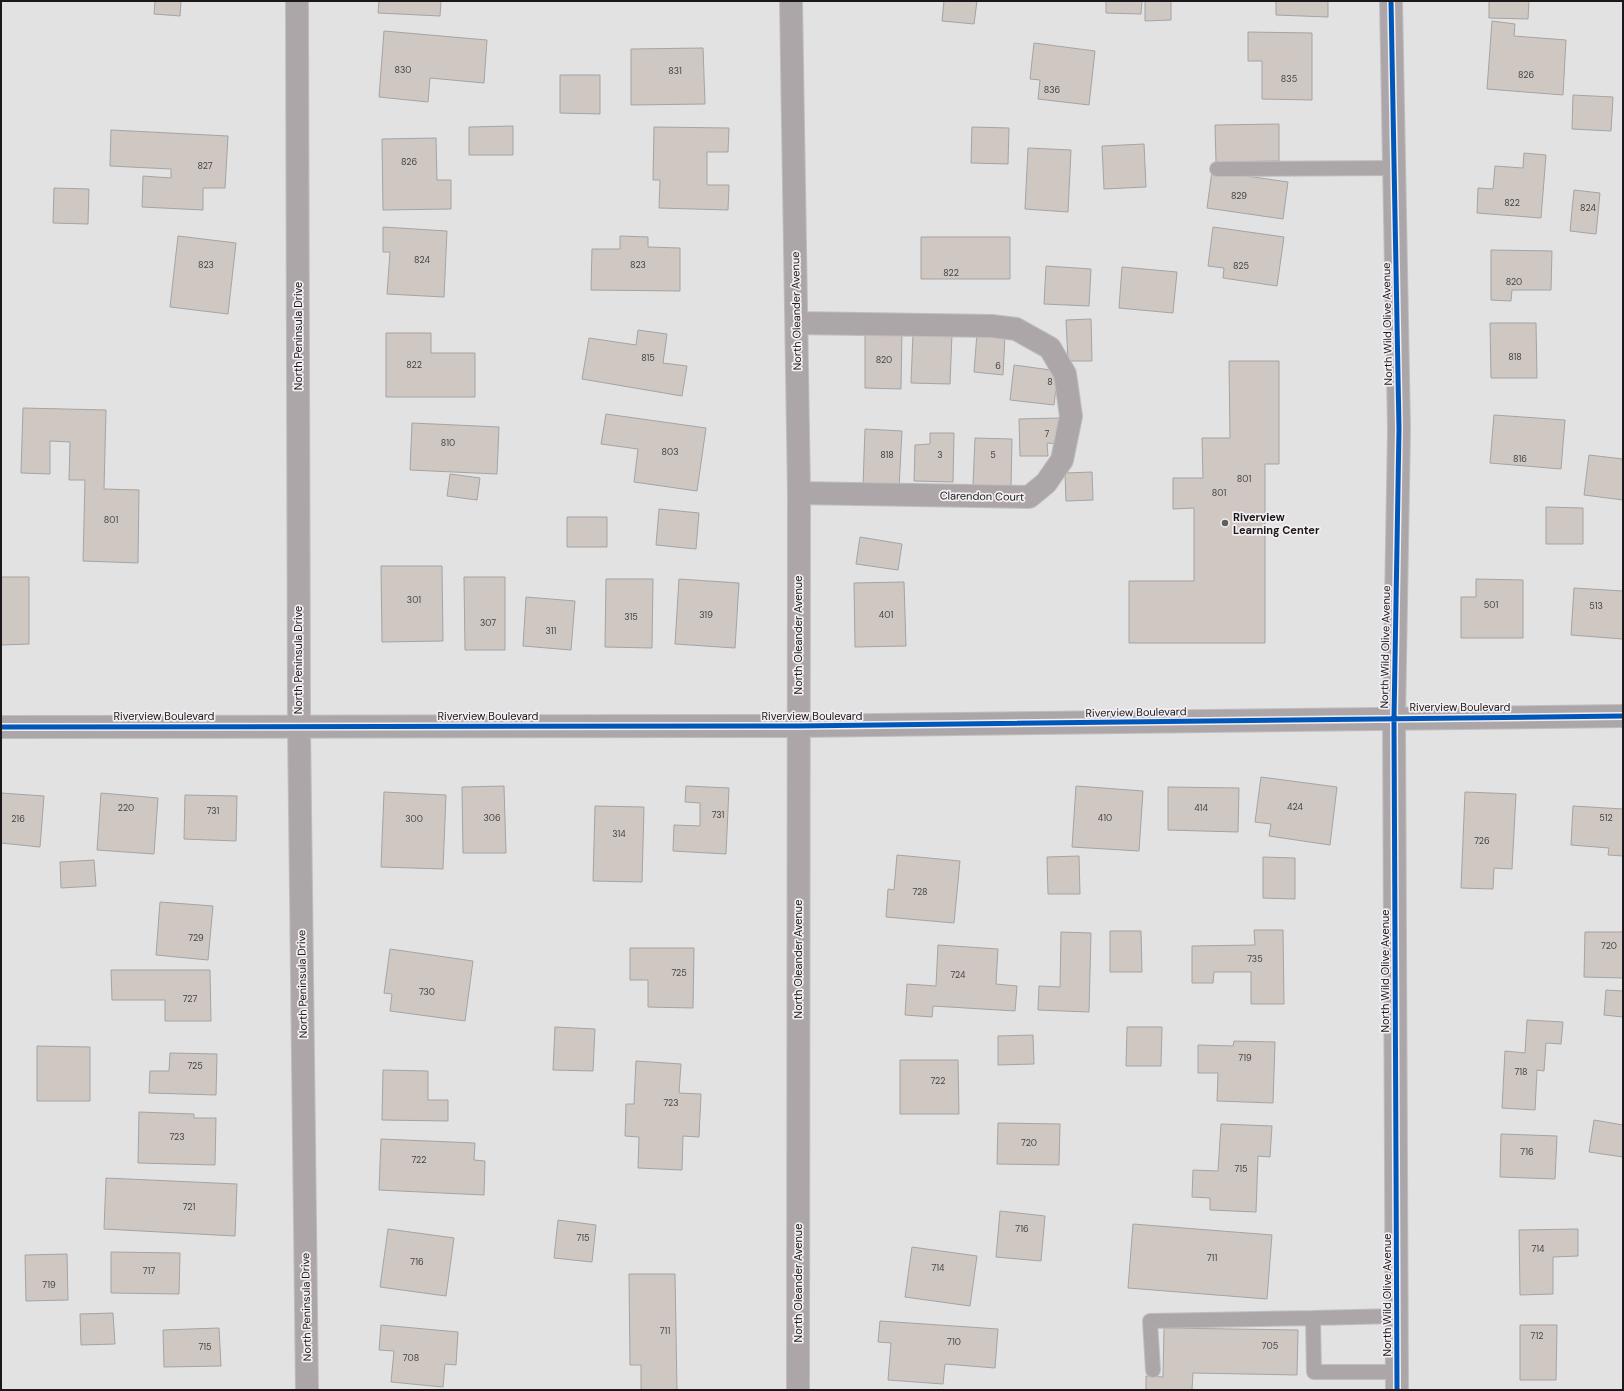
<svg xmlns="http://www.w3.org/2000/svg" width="1624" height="1391" font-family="'DM Sans',sans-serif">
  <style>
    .building { fill: #cfc7c1; stroke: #a5a4a4 }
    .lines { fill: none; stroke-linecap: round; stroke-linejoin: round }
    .lane-casing { stroke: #bfbebf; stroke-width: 16 }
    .street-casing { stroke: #bfbebf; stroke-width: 24 }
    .lane { stroke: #ada6a8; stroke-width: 14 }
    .street { stroke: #ada6a8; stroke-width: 22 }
    .cycleway-casing { stroke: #f2eef2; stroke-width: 8 }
    .cycleway { stroke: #0057b8; stroke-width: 5 }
    .poi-dot { fill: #605f60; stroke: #f2eef2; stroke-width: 1.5 }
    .labels { text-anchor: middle; stroke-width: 3.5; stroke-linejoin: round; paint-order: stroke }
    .number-label { font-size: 9px; fill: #474444 }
    .street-label { font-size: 11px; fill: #1a181a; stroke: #f2eef2 }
    .poi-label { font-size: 11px; font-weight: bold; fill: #1a181a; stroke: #f2eef2; text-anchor: start }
  </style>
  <rect width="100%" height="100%" fill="#e3e2e3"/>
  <path class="building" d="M155,1H181L180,16L154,14Z
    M379,1H441L440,16L378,13Z
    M944,1H977L974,24L942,21Z
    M1106,1H1142L1141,14L1106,13Z
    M1145,1H1171V20L1145,21Z
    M1276,1H1328V17L1276,15Z
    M1489,1H1529L1528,19L1489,18Z
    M1492,21L1515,24L1514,36L1566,40L1563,95L1487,89Z
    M384,31L487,40L484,83L430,78L428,102L379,97Z
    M1248,32L1312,33V100L1262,99V61H1248Z
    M1034,43L1095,51L1089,105L1038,99L1040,80L1030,79Z
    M703,48L705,104L631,105V49Z
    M560,75H600V114L560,113Z
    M1573,95L1613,97L1611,131L1572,129Z
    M1279,124V161L1216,162L1215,125Z
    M513,126V155H469V127Z
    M654,127L729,128L728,152H707V185H729L728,210L659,208L660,180H653Z
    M972,127L1009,128L1008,164L971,163Z
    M111,130L228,136L225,188H203V210L142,207L143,176L171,178V169L110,166Z
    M436,138L437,180H451V209L383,210L382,139Z
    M1144,144L1146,187L1104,189L1102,146Z
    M1028,148L1071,150L1068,212L1025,209Z
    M1524,153L1546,155L1541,218L1477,213L1478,188L1493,189L1495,166L1523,168Z
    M1212,171L1288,182L1283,219L1207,208Z
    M54,188L89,189L88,224L53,223Z
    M1574,190L1600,193L1596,234L1570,231Z
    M383,227L447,231L444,297L387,294L390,252H383Z
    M1213,227L1284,237L1277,286L1223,278L1224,268L1208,266Z
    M178,236L236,243L228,314L170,307Z
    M620,236L648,237V247L680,248V291L591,290L592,249H620Z
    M921,237H1010V279H921Z
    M1491,250L1552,251L1551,290H1512L1511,301L1491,300Z
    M1046,266L1091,269L1089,306L1044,304Z
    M1122,267L1177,272L1173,313L1119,308Z
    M1091,319L1092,361H1068L1066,320Z
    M1490,323H1536L1537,378H1491Z
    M865,329H902L901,389L865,388Z
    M638,330L667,334L663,363L687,366L682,396L582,379L589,338L636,345Z
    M386,333H431V353H475V397H386Z
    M913,333L952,334L950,384L911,383Z
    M977,333L1005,335L1003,375L974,372Z
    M1229,361H1279V464H1265V643H1129V581H1194V508L1173,509V478H1203L1202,438H1230Z
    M1014,365L1058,371L1054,405L1010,400Z
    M23,408L106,410L104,489L139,490L138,563L83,561L85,480H69L70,442L50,441V474L21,473Z
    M606,414L706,428L697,491L634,482L638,449L601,444Z
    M1494,415L1565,420L1561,469L1490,463Z
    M1059,418L1060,444L1047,443L1048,456H1020L1019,419Z
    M412,423L499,427L497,474L410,470Z
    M865,429L902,431L899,488L863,486Z
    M930,433H954L953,482L914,481L915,445L930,444Z
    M975,438L1012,439L1011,487L973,485Z
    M1589,455L1623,459V500L1584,495Z
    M1092,472L1093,500L1066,501L1065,473Z
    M450,474L480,478L477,500L447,496Z
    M1546,507L1583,508V544H1546Z
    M659,509L699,513L696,549L656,545Z
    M567,517H607V547H567Z
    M860,537L902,544L898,570L856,564Z
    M381,566H442L443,641L382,642Z
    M1,577H29V644L1,645Z
    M464,577H505V650H465Z
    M606,579H653L652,648L605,647Z
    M679,579L739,583L735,648L675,644Z
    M1476,579L1523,580V638H1461V597H1476Z
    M904,582L906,646L855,647L854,583Z
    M1574,588L1623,591V639L1571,635Z
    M526,597L575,601L571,650L523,646Z
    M1261,777L1337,787L1330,845L1269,836L1271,824L1255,822Z
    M504,786L506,853H463L462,787Z
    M686,786L729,788L726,854L673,851L674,825L700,826V803L685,802Z
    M1076,786L1143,791L1139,851L1072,847Z
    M1168,787L1239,788L1238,832L1168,830Z
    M384,792L446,795L443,869L381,867Z
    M1465,792L1516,794L1512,869L1494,868L1493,889L1461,888Z
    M1,793L44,796L40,847L1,843Z
    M101,793L158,798L154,854L97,850Z
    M185,795L237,796L236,841L184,839Z
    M595,806L644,807L642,882L593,881Z
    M1573,806L1623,809V856L1608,855L1609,848L1571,845Z
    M897,855L960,861L954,923L886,917L888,889L894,890Z
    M1079,856L1080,894H1048L1047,857Z
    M1263,857L1295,858V899L1263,898Z
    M94,860L96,886L61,888L60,862Z
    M160,902L213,906L208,960L156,955Z
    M1254,930H1283L1284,1004H1251V972H1214L1213,983H1192V946L1255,945Z
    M1110,931H1141L1142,972H1110Z
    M1061,932L1091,933L1089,1012L1038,1010L1039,986L1060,987Z
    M1585,932H1623V978L1584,977Z
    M938,945L998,949L996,984L1017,986L1015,1011L933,1006L932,1017L905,1015L907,984L936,986Z
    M630,948H694L693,1008L648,1007V980H630Z
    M390,949L473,961L465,1021L390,1011L392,994L384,993Z
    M111,970H210L211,1021H165V1000H112Z
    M1606,990L1623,991V1017L1604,1015Z
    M1527,1020L1563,1022L1561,1044L1546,1043L1544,1071L1537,1070L1535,1110L1502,1108L1505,1051L1525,1053Z
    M555,1027L595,1029L593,1071L553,1070Z
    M1127,1027H1162L1161,1066H1126Z
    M1033,1035L1034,1064L998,1065V1036Z
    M1234,1041L1275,1042L1273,1103L1217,1101L1218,1073H1198V1045L1233,1046Z
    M37,1046L90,1047V1101H37Z
    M170,1053L217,1054L216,1095L149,1093L150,1071H169Z
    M900,1060H958L959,1114H900Z
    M636,1061L681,1064L679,1093L701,1094L699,1137L683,1136L682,1170L638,1168L639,1137L625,1136L626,1104H634Z
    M383,1070L428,1071V1100H448V1121L382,1120Z
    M139,1112L194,1114V1118H216L215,1165L138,1163Z
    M1594,1120L1623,1125V1157L1589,1152Z
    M998,1123L1060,1124L1059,1165L997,1164Z
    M1221,1124L1272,1126L1270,1157L1258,1156L1256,1212L1210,1210V1198L1192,1197L1193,1170L1218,1171Z
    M1501,1134L1557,1136L1555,1179L1500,1177Z
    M381,1139L475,1143L474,1160L485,1161L484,1195L379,1190Z
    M106,1178L237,1184L235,1236L104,1229Z
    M1000,1211L1045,1216L1041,1261L996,1257Z
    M558,1220L596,1225L592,1262L554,1258Z
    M1133,1224L1272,1235L1267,1299L1128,1288Z
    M388,1229L454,1238L446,1296L380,1287Z
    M1578,1229V1256L1553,1257V1294L1520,1295L1519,1230Z
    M912,1247L977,1256L970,1306L905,1297Z
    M111,1252L180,1253L179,1294L111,1293Z
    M67,1254L68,1300L26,1301L25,1255Z
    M629,1274H675L677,1390H641V1365H630Z
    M113,1313L115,1344L81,1345L80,1314Z
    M880,1321L998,1329L995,1368L945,1364L943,1384L888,1380L891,1343L878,1342Z
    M381,1325L458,1332L456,1365L445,1364L443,1387L391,1382L394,1351L379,1350Z
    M1520,1325H1557L1556,1380H1520Z
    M219,1328L221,1366L164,1367L163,1330Z
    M1164,1328L1298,1330L1297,1375L1193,1373L1192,1390H1146V1376L1163,1377Z"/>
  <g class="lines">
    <defs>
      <path id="lane" d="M1217,169L1394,168
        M1153,1370L1150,1321L1313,1318
        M1397,1372H1314L1313,1318L1397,1316"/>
      <path id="street" d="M297,1L299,726L307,1390
        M791,1L799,493L798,1390
        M1391,1L1399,429L1394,718L1397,1390
        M797,323L992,326L1016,329L1050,348L1065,374L1071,416L1062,460L1046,483L1029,497L799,493
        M1,727L798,726L1623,716"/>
    </defs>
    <use href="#lane" class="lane-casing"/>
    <use href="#street" class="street-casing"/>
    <use href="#lane" class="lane"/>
    <use href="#street" class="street"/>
    <defs>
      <path id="cycleway" d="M1391,1L1399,429L1394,718L1397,1390
        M1,727L798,726L1623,716"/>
    </defs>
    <use href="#cycleway" class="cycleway-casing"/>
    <use href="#cycleway" class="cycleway"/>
  </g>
  <circle class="poi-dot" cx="1225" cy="523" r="4"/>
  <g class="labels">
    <g class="number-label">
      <text x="403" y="73">830</text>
      <text x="675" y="74">831</text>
      <text x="1526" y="78">826</text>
      <text x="1289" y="82">835</text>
      <text x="1052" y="93">836</text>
      <text x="409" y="165">826</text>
      <text x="205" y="169">827</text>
      <text x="1239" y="199">829</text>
      <text x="1512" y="206">822</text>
      <text x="1588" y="211">824</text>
      <text x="422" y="263">824</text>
      <text x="206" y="268">823</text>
      <text x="638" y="268">823</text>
      <text x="1241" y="269">825</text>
      <text x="951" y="276">822</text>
      <text x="1514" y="285">820</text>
      <text x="1515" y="360">818</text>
      <text x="648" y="361">815</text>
      <text x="884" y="363">820</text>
      <text x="414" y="368">822</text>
      <text x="998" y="369">6</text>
      <text x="1050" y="385">8</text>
      <text x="1047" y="437">7</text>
      <text x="448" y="446">810</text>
      <text x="670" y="455">803</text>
      <text x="887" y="458">818</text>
      <text x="940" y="458">3</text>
      <text x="993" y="458">5</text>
      <text x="1520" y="462">816</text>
      <text x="1244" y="482">801</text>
      <text x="1219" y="496">801</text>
      <text x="111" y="523">801</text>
      <text x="414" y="603">301</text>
      <text x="1491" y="608">501</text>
      <text x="1596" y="609">513</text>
      <text x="706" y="618">319</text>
      <text x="886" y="618">401</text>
      <text x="631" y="620">315</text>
      <text x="488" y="626">307</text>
      <text x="551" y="634">311</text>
      <text x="1295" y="810">424</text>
      <text x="126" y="811">220</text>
      <text x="1201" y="811">414</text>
      <text x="213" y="814">731</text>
      <text x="718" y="818">731</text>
      <text x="492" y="821">306</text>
      <text x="1105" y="821">410</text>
      <text x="1606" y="821">512</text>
      <text x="18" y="822">216</text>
      <text x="414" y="822">300</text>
      <text x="619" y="837">314</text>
      <text x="1482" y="844">726</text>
      <text x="920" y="895">728</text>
      <text x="196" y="941">729</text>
      <text x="1609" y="949">720</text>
      <text x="1255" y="962">735</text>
      <text x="679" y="976">725</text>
      <text x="958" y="978">724</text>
      <text x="427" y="995">730</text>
      <text x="190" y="1002">727</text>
      <text x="1245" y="1061">719</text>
      <text x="195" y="1069">725</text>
      <text x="1521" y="1075">718</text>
      <text x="938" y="1084">722</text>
      <text x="671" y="1106">723</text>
      <text x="177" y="1140">723</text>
      <text x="1029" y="1146">720</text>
      <text x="1527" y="1155">716</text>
      <text x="419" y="1163">722</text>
      <text x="1241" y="1172">715</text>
      <text x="189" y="1210">721</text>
      <text x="1022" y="1232">716</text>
      <text x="583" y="1241">715</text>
      <text x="1538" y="1252">714</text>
      <text x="1212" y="1261">711</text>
      <text x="417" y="1265">716</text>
      <text x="938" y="1271">714</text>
      <text x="149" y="1274">717</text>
      <text x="49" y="1288">719</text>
      <text x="665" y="1334">711</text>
      <text x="1537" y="1339">712</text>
      <text x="954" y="1345">710</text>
      <text x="1270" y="1349">705</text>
      <text x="205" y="1350">715</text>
      <text x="411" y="1361">708</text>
    </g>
    <g class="street-label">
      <text transform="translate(796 311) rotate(-91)" y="4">North Oleander Avenue</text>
      <text transform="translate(1387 324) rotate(-91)" y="4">North Wild Olive Avenue</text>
      <text transform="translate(298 336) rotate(-90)" y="4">North Peninsula Drive</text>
      <text transform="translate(982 496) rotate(1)" y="4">Clarendon Court</text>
      <text transform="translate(798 635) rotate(-90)" y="4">North Oleander Avenue</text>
      <text transform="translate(1385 647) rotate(-89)" y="4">North Wild Olive Avenue</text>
      <text transform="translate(298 660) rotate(-90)" y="4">North Peninsula Drive</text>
      <text x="1460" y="711">Riverview Boulevard</text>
      <text transform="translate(1136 712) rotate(-1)" y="4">Riverview Boulevard</text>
      <text x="164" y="720">Riverview Boulevard</text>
      <text x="488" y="720">Riverview Boulevard</text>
      <text x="812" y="720">Riverview Boulevard</text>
      <text transform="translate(798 959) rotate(-90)" y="4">North Oleander Avenue</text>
      <text transform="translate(1385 971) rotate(-90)" y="4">North Wild Olive Avenue</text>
      <text transform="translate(302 984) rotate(-91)" y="4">North Peninsula Drive</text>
      <text transform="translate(798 1283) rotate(-90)" y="4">North Oleander Avenue</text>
      <text transform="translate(1387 1295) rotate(-90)" y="4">North Wild Olive Avenue</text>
      <text transform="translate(306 1307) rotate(-91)" y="4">North Peninsula Drive</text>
    </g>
    <g class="poi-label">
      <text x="1233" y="521">Riverview<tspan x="1233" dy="13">Learning Center</tspan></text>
    </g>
  </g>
  <rect width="1624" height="1391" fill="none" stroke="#1a181a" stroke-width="4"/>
</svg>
